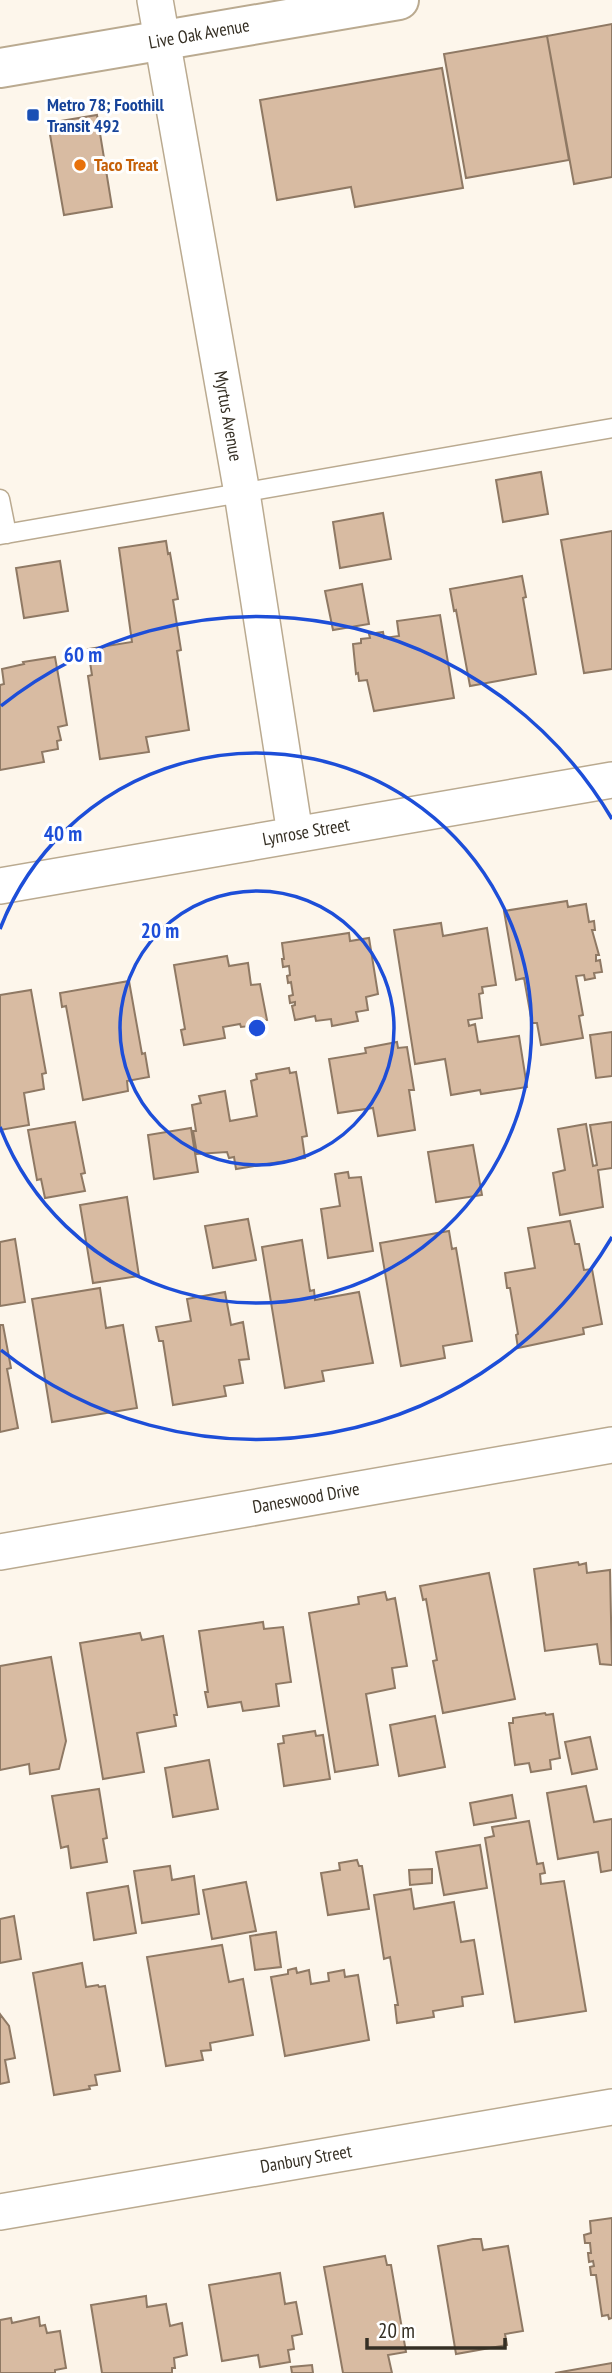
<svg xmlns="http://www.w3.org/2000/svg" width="612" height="2373" font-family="'PT Sans Narrow',sans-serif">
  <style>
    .building { fill: #d8bba2; stroke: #8f7964; stroke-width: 2 }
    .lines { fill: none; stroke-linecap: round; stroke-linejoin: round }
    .service-casing { stroke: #baaa90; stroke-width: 21 }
    .minor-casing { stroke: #baaa90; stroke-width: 38 }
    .primary-casing { stroke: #baaa90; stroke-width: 42 }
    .service { stroke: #fff; stroke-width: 18 }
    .minor { stroke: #fff; stroke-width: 35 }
    .primary { stroke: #fff; stroke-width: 38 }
    .ring { fill: none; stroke: #1d4ed8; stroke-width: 3.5 }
    .transit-dot { fill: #1a4fb4; stroke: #fff; stroke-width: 2.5 }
    .food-dot { fill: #e8710a; stroke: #fff; stroke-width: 2.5 }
    .labels { text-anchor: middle; stroke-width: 6; stroke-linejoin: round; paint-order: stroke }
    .street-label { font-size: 18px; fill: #352f24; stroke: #fff }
    .transit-label { font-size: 18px; font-weight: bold; fill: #164399; stroke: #fff; text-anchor: start }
    .food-label { font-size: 18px; font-weight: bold; fill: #c56008; stroke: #fff; text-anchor: start }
    .centre { fill: #1d4ed8; stroke: #fff; stroke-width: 3.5 }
    .ring-label { font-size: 21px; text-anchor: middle; font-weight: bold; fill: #1d4ed8; stroke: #fff; stroke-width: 6; stroke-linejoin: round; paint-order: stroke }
  </style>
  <rect width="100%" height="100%" fill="#fdf6eb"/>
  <path class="building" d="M612,24V177L574,184L547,36Z
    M547,36L569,160L466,178L444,54Z
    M442,68L463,188L355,207L351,187L277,200L260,100Z
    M97,115L112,207L64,215L48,123Z
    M541,472L548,514L503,522L496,480Z
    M383,513L391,559L340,568L333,522Z
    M612,531V669L584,673L561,540Z
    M166,541L168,554L170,553L178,599L173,600L181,650L177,651L189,730L146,737L149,752L100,759L88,676L92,675L88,649L132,642L119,548Z
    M60,561L68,611L24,618L16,568Z
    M522,576L526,597L523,598L536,674L470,686L456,610L454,611L450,589Z
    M362,584L369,624L333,630L325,591Z
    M440,615L454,698L374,711L367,680L359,681L358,673L356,674L353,644L361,643V639L370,638L369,634L383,632L384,638L399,636L397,621Z
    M55,657L67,725L58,727L61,740L57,741L58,749L42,752L44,762L0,770V685L4,684L2,669L24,664L23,662Z
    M567,901L568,907L586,904L589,922L594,921L595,930H592L599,955H596V961L600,960L602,972L594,973L595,978L585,980L584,975L576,976L583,1015L579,1016L583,1038L541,1045L537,1023H532L524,978L516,980L504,911Z
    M441,923L443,936L487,928L496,985L482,987L483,993L479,994L482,1018L468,1020L469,1026L475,1024L478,1042L519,1036L527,1087L481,1094L480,1090L451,1095L445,1059L415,1064L394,930Z
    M349,933L350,941L369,938L378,994L366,997L368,1010L356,1012L358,1021L332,1026L331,1019L316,1021L315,1016L295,1020L292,1006L295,1005V1002L290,1003L289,996L293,995L291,982L288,983L287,976L290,975L289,966L283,967L282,959H284L282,943Z
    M227,956L229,966L248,963L251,985L260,984L267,1020L250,1023L251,1026L241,1027L240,1024L223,1027L225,1038L184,1045L181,1030L185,1029L174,965Z
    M129,981L142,1054L145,1053L149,1077L127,1081L128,1091L83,1100L66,1006L62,1007L60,993Z
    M31,990L46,1073L42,1074L44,1089L24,1093L29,1125L0,1130V995Z
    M612,1032V1076L596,1078L590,1035Z
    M397,1042L398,1048L407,1047L414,1090H409L415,1130L378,1136L373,1108L338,1113L329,1059L366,1053L365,1048Z
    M289,1068L290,1073L296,1072L307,1136L302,1137L305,1158L236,1169L234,1157L229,1158L227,1152L197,1154L193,1131H196L192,1105L201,1103L199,1096L225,1091L230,1121L257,1116L251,1081L257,1079L256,1074Z
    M75,1122L85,1173L81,1174L85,1191L45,1198L41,1179L37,1180L28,1130Z
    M612,1122V1168L598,1170L603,1207L560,1215L553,1173L565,1170L558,1129L586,1124L593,1166L597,1165L590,1125Z
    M191,1128L198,1172L154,1179L148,1135Z
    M473,1145L482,1195L436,1202L428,1152Z
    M348,1172L349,1178L361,1177L373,1251L328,1258L321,1209L340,1206L335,1174Z
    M127,1197L139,1276L93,1283L80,1205Z
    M248,1219L256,1260L213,1268L205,1226Z
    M570,1221L575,1244H579L584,1270L592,1269L602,1324L583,1328L584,1334L518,1348L516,1335L518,1334L510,1288H507L505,1273L535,1268L528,1228Z
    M449,1231L452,1249L456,1248L472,1341L443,1346L445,1358L401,1366L380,1243Z
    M15,1239L25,1302L0,1306V1242Z
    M302,1240L310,1291L314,1290L315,1300L359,1292L373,1363L322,1371L324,1381L285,1388L262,1247Z
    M100,1288L106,1328L123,1325L137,1408L52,1422L32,1299Z
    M225,1292L231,1325L243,1322L249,1359L239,1360L243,1383L224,1386L226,1396L173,1405L163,1341H159L156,1327L191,1321L187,1299Z
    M0,1325H3L11,1368L7,1369L18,1428L0,1432Z
    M578,1562L579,1565L586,1563L587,1573L610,1570L612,1665L600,1664L597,1644L545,1651L534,1569Z
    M489,1573L515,1699L443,1713L433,1661L437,1660L426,1599L423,1600L420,1586Z
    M385,1592L387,1600L395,1598L407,1666L392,1668L395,1688L366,1694L378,1765L335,1772L309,1613L359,1604L358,1597Z
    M263,1622L264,1629L283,1627L291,1682L276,1684L279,1706L243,1711L241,1702L208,1707L205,1692H208L199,1631Z
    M140,1633L142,1640L163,1636L177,1715H174L176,1726L137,1733L144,1772L103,1779L80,1643Z
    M51,1657L66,1741L59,1769L30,1774L29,1764L0,1770V1666Z
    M545,1713L546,1715L553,1714L560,1758L550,1760L551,1769L531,1772L529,1763L515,1765L509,1723H513V1718Z
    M435,1716L445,1767L399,1776L390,1725Z
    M315,1731L316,1736L323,1735L330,1779L284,1786L278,1744L284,1743L283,1736Z
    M590,1737L597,1769L572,1774L565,1742Z
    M209,1760L218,1809L173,1817L165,1768Z
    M586,1786L594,1822L612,1819V1870L601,1872L598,1852L558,1859L547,1793Z
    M99,1789L107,1838L103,1839L107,1862L71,1868L68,1846L61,1848L52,1796Z
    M512,1795L516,1818L474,1825L470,1803Z
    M529,1821L537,1864L543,1863L545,1873L540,1874L541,1884L564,1881L586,2011L515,2022L485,1838L494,1836L492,1827Z
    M480,1845L487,1888L444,1895L436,1852Z
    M357,1860L359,1866H362L369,1909L328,1915L321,1873L340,1870L339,1863Z
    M170,1866L172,1880L194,1876L199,1914L142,1923L134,1871Z
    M432,1869V1883L410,1885L409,1870Z
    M246,1882L256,1931L212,1939L203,1890Z
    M128,1886L136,1933L94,1940L87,1893Z
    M411,1889L414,1909L454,1902L461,1942L474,1940L483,1994L462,1997L463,2006L433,2011L434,2017L397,2023L395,2005H398L390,1957L384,1959L374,1895Z
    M14,1916L21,1959L0,1963V1919Z
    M276,1932L281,1967L255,1970L250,1936Z
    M222,1945L229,1982L243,1979L253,2035L210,2043L211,2050L201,2051L203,2060L166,2066L147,1957Z
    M82,1963L86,1987L98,1985L99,1987L105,1986L120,2071L95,2075L97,2085L89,2086L90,2089L54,2095L33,1973Z
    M296,1968L297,1973L309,1970L311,1984L329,1981L328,1973L344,1970L345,1977L358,1975L369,2040L285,2056L271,1977L288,1974V1970Z
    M0,2014L9,2026L15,2058L5,2060L9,2082L0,2084Z
    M612,2218V2318L609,2319L608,2315L602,2316L596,2275H591L590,2267L594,2266L593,2261L589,2262L588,2253H591L590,2243H585L584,2235L591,2233L590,2221Z
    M473,2239H481L483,2250L508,2246L523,2331L505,2334L507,2345L456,2354L438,2246Z
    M385,2256L387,2265H391L406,2352L388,2355L392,2373H343L324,2267Z
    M280,2273L285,2304L296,2302L302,2334L292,2336L294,2349L288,2350L290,2362L260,2367L258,2355L222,2361L209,2285Z
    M146,2296L147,2307L166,2304L170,2326L182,2323L187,2355L174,2358L175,2368H172V2373H102L91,2305Z
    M39,2317L40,2326L45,2325L47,2333L60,2331L66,2368L55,2370V2373H0V2320L11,2318L12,2323Z
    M612,2363V2373H555Z
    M312,2365L313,2373H292L291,2367Z"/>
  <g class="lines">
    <defs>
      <path id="service" d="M0,499L7,534
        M0,535L612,428"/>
      <path id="minor" d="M155,0L242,493L295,834
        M0,886L612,780
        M0,1552L612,1445
        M0,2212L612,2107"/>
      <path id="primary" d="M0,68L399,0"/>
    </defs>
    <use href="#service" class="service-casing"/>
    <use href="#minor" class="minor-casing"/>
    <use href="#primary" class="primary-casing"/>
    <use href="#service" class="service"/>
    <use href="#minor" class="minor"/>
    <use href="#primary" class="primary"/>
  </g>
  <g class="ring">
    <circle cx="257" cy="1028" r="137"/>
    <path d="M0 929A275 275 0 1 1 0 1127"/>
    <path d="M612 1237A412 412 0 0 1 1 1350M1 706A412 412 0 0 1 612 819"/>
  </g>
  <rect class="transit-dot" x="26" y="108" width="14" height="14" rx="3.5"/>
  <circle class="food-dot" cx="80" cy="165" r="7"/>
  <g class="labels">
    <g class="street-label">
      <text transform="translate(199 34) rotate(-10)" y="6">Live Oak Avenue</text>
      <text transform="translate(228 416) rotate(80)" y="6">Myrtus Avenue</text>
      <text transform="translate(306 832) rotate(-10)" y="6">Lynrose Street</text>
      <text transform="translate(306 1498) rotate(-10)" y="6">Daneswood Drive</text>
      <text transform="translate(306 2159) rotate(-10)" y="6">Danbury Street</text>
    </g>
    <g class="transit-label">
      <text x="47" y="111">Metro 78; Foothill<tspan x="47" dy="21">Transit 492</tspan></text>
    </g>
    <g class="food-label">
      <text x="94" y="171">Taco Treat</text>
    </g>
  </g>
  <circle cx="257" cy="1028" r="10" class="centre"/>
  <g class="ring-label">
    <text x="83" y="662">60 m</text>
    <text x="63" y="841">40 m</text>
    <text x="160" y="938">20 m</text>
  </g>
  <path d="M367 2338v10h138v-10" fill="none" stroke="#352f24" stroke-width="3.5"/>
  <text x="378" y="2338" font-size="21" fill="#352f24" stroke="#ffffff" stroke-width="5" paint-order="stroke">20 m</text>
</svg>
